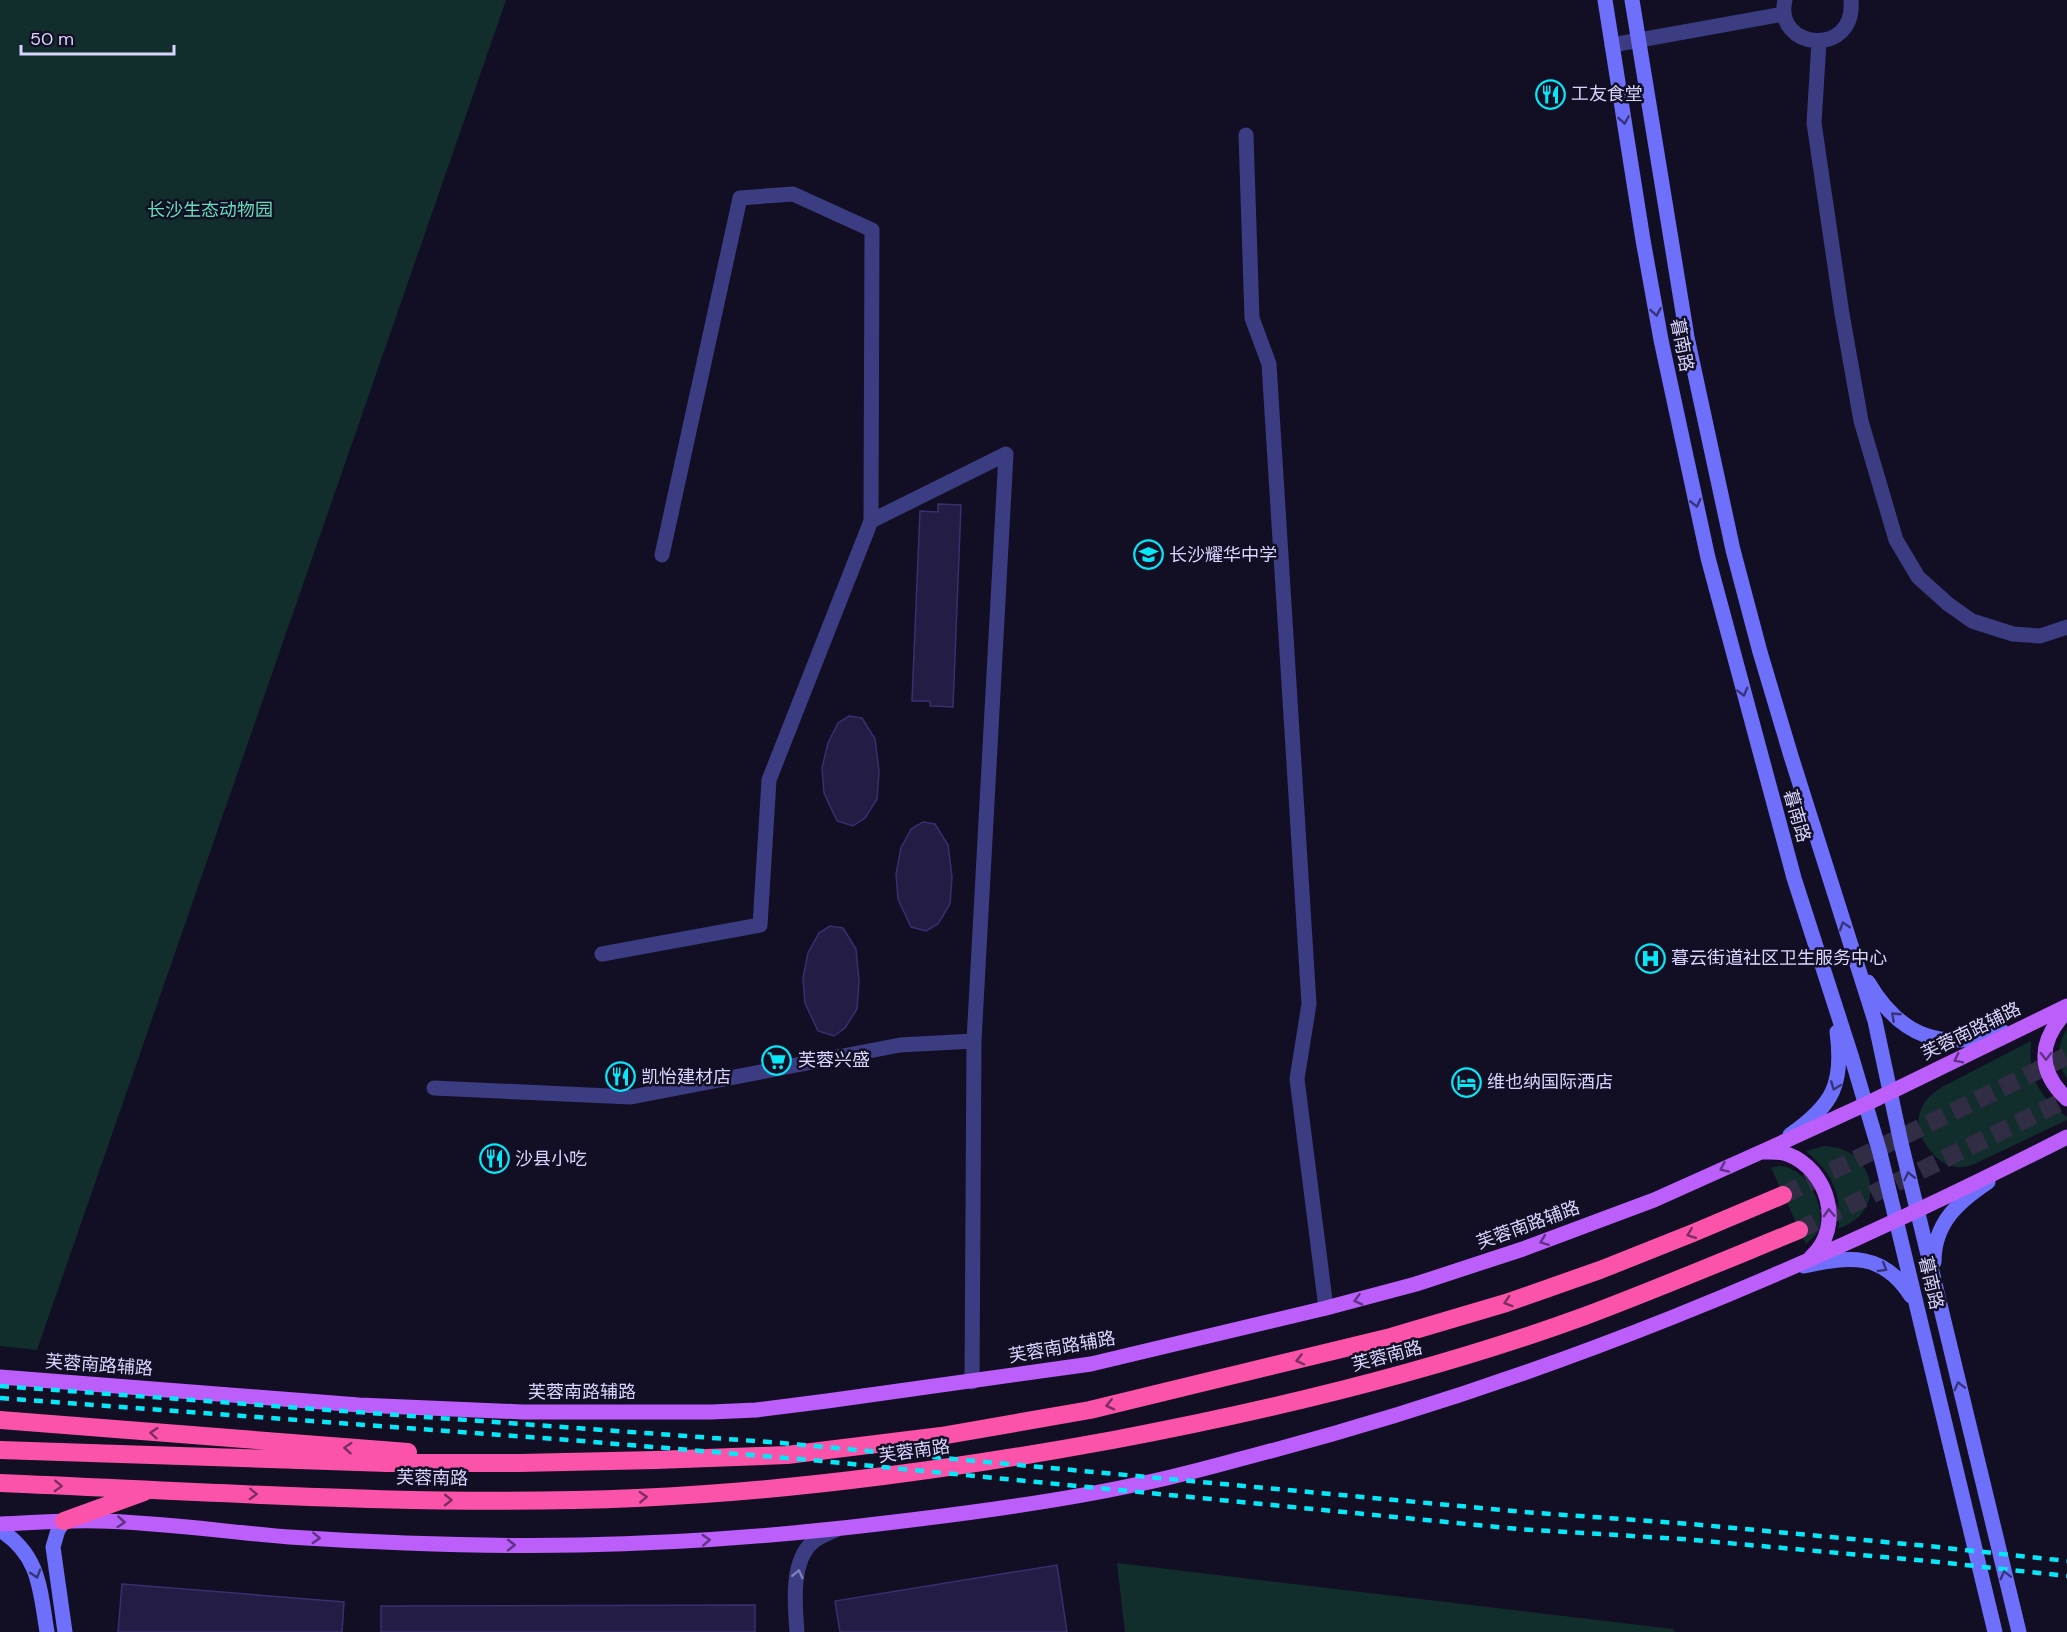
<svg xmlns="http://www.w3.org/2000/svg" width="2067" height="1632" font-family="'DM Sans','Noto Sans SC',sans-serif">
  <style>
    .green { fill: #122e2c }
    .building { fill: #231c45; stroke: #392f70; stroke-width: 1.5 }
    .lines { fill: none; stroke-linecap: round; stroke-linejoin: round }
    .highway-tunnel { stroke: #302d45; stroke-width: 18; stroke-dasharray: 18 9; stroke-linecap: butt }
    .street { stroke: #3c3c82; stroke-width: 15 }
    .secondary { stroke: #6e6ffb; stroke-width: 15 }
    .primary { stroke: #bb5efa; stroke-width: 15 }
    .highway { stroke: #fa53a9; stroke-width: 18 }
    .rail { stroke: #07e7f7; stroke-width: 4.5; stroke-dasharray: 9 8; stroke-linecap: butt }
    .oneway { stroke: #37357a }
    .oneway2 { stroke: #5e3384 }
    .oneway3 { stroke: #7a2e60 }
    .oneway4 { stroke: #8280ba }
    .labels { text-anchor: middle; stroke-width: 5; stroke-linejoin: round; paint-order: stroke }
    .poi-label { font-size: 18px; fill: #d7d4fe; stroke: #120f24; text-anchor: start }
    .park-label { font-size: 18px; fill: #62dcb9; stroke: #120f24 }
    .street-label { font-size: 18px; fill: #d7d4fe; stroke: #120f24 }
  </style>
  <rect width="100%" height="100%" fill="#120f24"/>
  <path class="green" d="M0,0H506L37,1350L0,1346Z
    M2067,1029V1078C2056,1062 2057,1045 2067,1029Z
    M2031,1041C2028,1077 2038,1096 2067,1117V1120L1972,1165C1968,1166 1962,1168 1958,1167C1949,1167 1939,1161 1933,1154C1912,1131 1913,1104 1942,1087Z
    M1825,1146C1833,1147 1841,1148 1848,1152C1870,1164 1878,1193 1862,1213C1856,1221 1847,1225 1838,1229C1843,1195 1832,1173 1806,1151Z
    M1778,1166C1804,1166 1824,1200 1820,1225C1819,1233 1811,1239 1806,1244L1771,1168Z
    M1117,1563L1673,1629L1675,1632H1125Z"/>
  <path class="building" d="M938,504L961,505L953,707L930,706V701H912L920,511L938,512Z
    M849,716L862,718L875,739L879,771L877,799L865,818L853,826L837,821L824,793L822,768L828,743L838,723Z
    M923,822L935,824L948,845L952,877L950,904L938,924L926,931L911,927L898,899L896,874L901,848L911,829Z
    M830,926L843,928L856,949L859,981L857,1009L845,1028L834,1036L818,1031L805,1003L803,978L808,953L819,933Z
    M1057,1565L1067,1632H840L835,1601Z
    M122,1584L344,1602L342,1632H118Z
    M755,1605V1632H381V1606Z"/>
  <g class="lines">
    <path class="highway-tunnel" d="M1783,1195L2067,1056
      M1799,1230L2067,1099"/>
    <path class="street" d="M1785,0C1773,49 1856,59 1851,0
      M1819,42L1814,123L1842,314L1861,421L1896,540L1918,577L1948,604L1972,621L2013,634L2040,636L2067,627
      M1612,45L1784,14
      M1246,135L1252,318L1269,364L1309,1004L1297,1079L1326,1308
      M662,555L740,198L793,194L872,230L871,521
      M602,954L760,925L769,780L871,521L1006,454L974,1041L972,1382
      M434,1088L631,1097L900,1045L974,1041
      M797,1632C795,1605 790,1560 814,1541C821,1536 828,1533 836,1530"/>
    <path class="secondary" d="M1605,0L1643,240L1661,340L1708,558L1794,878L1851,1055L1880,1153L1995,1632
      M1632,0L1687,337L1733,550L1760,652L1791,756L1875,1021L1901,1143L2019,1632
      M1868,982C1901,1038 1942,1051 2003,1032
      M1790,1135C1833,1105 1844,1084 1837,1032
      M1934,1262C1934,1223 1958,1202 1988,1182
      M1804,1266C1850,1256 1883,1252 1911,1296
      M64,1521L58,1530L53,1547L65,1632
      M0,1530C40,1555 40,1590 47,1632"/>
    <path class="primary" d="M2067,1011C2038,1041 2037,1071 2067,1099
      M1763,1152C1771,1152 1779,1151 1787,1154C1828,1169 1845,1227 1811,1257
      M0,1377L359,1405L523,1412H711L756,1410L827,1401L1091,1364L1326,1308L1416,1284L1523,1249L1654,1200L1770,1148L1866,1104L2067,1006
      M0,1524C32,1523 64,1520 97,1521C161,1522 225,1532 289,1537C385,1543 483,1547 579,1545C690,1543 801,1534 911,1520C985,1511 1060,1501 1134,1485C1176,1477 1217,1465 1259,1454C1541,1381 1808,1269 2067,1137"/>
    <path class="highway" d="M0,1420L408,1452
      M0,1450L387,1463H519L656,1460L787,1455L941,1436L1090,1410L1391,1337L1506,1303L1600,1270L1693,1233L1783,1195
      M0,1483C212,1492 425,1507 637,1498C797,1491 955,1469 1113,1440C1272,1410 1432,1372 1585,1316C1657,1289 1728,1259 1799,1230
      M64,1521L144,1492"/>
    <path class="rail" d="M0,1386L782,1443L1524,1512L1691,1524L1928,1546L2067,1561
      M0,1398L569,1440L811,1460L1518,1529L1682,1539L1929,1561L2067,1576"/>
  </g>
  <defs><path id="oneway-chevron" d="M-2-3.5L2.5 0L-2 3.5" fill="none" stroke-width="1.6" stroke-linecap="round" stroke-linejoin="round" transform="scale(1.5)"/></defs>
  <g class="oneway">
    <use href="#oneway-chevron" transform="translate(1624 120) rotate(81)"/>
    <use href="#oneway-chevron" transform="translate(1656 312) rotate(80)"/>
    <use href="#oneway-chevron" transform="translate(1696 503) rotate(77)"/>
    <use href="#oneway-chevron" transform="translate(1743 692) rotate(75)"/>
    <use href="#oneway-chevron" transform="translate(1844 926) rotate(-108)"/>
    <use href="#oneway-chevron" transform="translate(1895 1016) rotate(-137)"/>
    <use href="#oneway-chevron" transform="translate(1835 1086) rotate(111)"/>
    <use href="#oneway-chevron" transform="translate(1909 1176) rotate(-103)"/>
    <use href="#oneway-chevron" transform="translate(1883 1268) rotate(31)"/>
    <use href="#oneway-chevron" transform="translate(1959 1386) rotate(-104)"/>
    <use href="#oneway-chevron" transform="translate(36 1574) rotate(73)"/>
    <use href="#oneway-chevron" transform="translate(2005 1575) rotate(-104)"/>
  </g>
  <g class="oneway2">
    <use href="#oneway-chevron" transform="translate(2046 1056) rotate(90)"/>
    <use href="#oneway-chevron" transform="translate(1958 1059) rotate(154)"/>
    <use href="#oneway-chevron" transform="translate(1724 1168) rotate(156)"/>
    <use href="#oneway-chevron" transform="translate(1829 1213) rotate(-92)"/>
    <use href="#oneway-chevron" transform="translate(1544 1241) rotate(159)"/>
    <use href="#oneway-chevron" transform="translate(1358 1300) rotate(165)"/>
    <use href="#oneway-chevron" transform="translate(121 1522) rotate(4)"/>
    <use href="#oneway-chevron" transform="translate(316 1538) rotate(3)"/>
    <use href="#oneway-chevron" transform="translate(706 1540) rotate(-3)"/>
    <use href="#oneway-chevron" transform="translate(511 1545)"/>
  </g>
  <g class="oneway3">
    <use href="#oneway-chevron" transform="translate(1691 1234) rotate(158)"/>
    <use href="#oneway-chevron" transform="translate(1508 1302) rotate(162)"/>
    <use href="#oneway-chevron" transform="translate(1300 1360) rotate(166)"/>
    <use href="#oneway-chevron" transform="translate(1110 1405) rotate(167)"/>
    <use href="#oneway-chevron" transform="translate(154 1433) rotate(-175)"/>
    <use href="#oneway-chevron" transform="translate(348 1448) rotate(-176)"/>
    <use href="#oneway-chevron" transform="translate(58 1486) rotate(2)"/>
    <use href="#oneway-chevron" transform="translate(253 1494) rotate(2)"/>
    <use href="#oneway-chevron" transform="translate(643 1497) rotate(-3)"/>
    <use href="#oneway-chevron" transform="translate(448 1500) rotate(1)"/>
  </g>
  <use class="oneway4" href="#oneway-chevron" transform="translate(798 1574) rotate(-78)"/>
  <defs>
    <symbol id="restaurant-ring" viewBox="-11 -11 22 22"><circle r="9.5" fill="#120f24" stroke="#07e7f7" stroke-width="1.5"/><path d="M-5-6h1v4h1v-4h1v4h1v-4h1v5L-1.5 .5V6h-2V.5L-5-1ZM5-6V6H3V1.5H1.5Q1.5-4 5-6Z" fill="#07e7f7"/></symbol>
    <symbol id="school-ring" viewBox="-11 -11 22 22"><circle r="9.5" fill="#120f24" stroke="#07e7f7" stroke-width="1.5"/><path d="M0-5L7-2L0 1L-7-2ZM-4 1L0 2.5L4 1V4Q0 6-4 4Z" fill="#07e7f7"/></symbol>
    <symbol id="hospital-ring" viewBox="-11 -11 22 22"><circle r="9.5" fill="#120f24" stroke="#07e7f7" stroke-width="1.5"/><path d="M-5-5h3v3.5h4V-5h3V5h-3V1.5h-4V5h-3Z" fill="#07e7f7"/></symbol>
    <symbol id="supermarket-ring" viewBox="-11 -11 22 22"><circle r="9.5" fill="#120f24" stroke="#07e7f7" stroke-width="1.5"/><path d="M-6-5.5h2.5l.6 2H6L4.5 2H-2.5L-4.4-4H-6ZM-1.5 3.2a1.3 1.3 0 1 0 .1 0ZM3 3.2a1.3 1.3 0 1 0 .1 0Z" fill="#07e7f7"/></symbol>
    <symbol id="hotel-ring" viewBox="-11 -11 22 22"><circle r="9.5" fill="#120f24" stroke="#07e7f7" stroke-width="1.5"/><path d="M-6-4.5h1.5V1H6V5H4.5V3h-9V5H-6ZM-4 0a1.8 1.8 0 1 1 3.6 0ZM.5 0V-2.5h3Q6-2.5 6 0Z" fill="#07e7f7"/></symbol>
  </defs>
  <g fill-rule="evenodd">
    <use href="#restaurant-ring" x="1534" y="78" width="33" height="33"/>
    <use href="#school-ring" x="1132" y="538" width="33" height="33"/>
    <use href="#hospital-ring" x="1634" y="942" width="33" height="33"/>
    <use href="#supermarket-ring" x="760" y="1044" width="33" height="33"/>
    <use href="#restaurant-ring" x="604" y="1060" width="33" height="33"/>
    <use href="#hotel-ring" x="1450" y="1066" width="33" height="33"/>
    <use href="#restaurant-ring" x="478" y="1142" width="33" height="33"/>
  </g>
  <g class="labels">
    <g class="poi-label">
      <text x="1571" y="100">工友食堂</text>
      <text x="1169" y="561">长沙耀华中学</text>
      <text x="1671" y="964">暮云街道社区卫生服务中心</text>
      <text x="798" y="1066">芙蓉兴盛</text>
      <text x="641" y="1083">凯怡建材店</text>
      <text x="1487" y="1088">维也纳国际酒店</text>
      <text x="515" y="1165">沙县小吃</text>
    </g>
    <g class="park-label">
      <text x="210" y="216">长沙生态动物园</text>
    </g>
    <g class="street-label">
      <text transform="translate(1682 345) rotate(79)" y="6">暮南路</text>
      <text transform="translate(1797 816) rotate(74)" y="6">暮南路</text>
      <text transform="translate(1971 1031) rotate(-26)" y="6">芙蓉南路辅路</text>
      <text transform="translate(1528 1225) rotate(-20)" y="6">芙蓉南路辅路</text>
      <text transform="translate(1931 1283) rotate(77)" y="6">暮南路</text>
      <text transform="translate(1062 1347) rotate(-10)" y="6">芙蓉南路辅路</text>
      <text transform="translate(1387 1356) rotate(-15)" y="6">芙蓉南路</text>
      <text transform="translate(99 1365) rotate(4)" y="6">芙蓉南路辅路</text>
      <text x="582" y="1398">芙蓉南路辅路</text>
      <text transform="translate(914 1451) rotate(-8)" y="6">芙蓉南路</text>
      <text transform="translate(432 1478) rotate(1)" y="6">芙蓉南路</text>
    </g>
  </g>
  <path d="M21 45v9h153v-9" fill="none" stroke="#d7d4fe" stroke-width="3"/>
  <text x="30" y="45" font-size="18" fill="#d7d4fe" stroke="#120f24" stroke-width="4.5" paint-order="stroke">50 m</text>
</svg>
